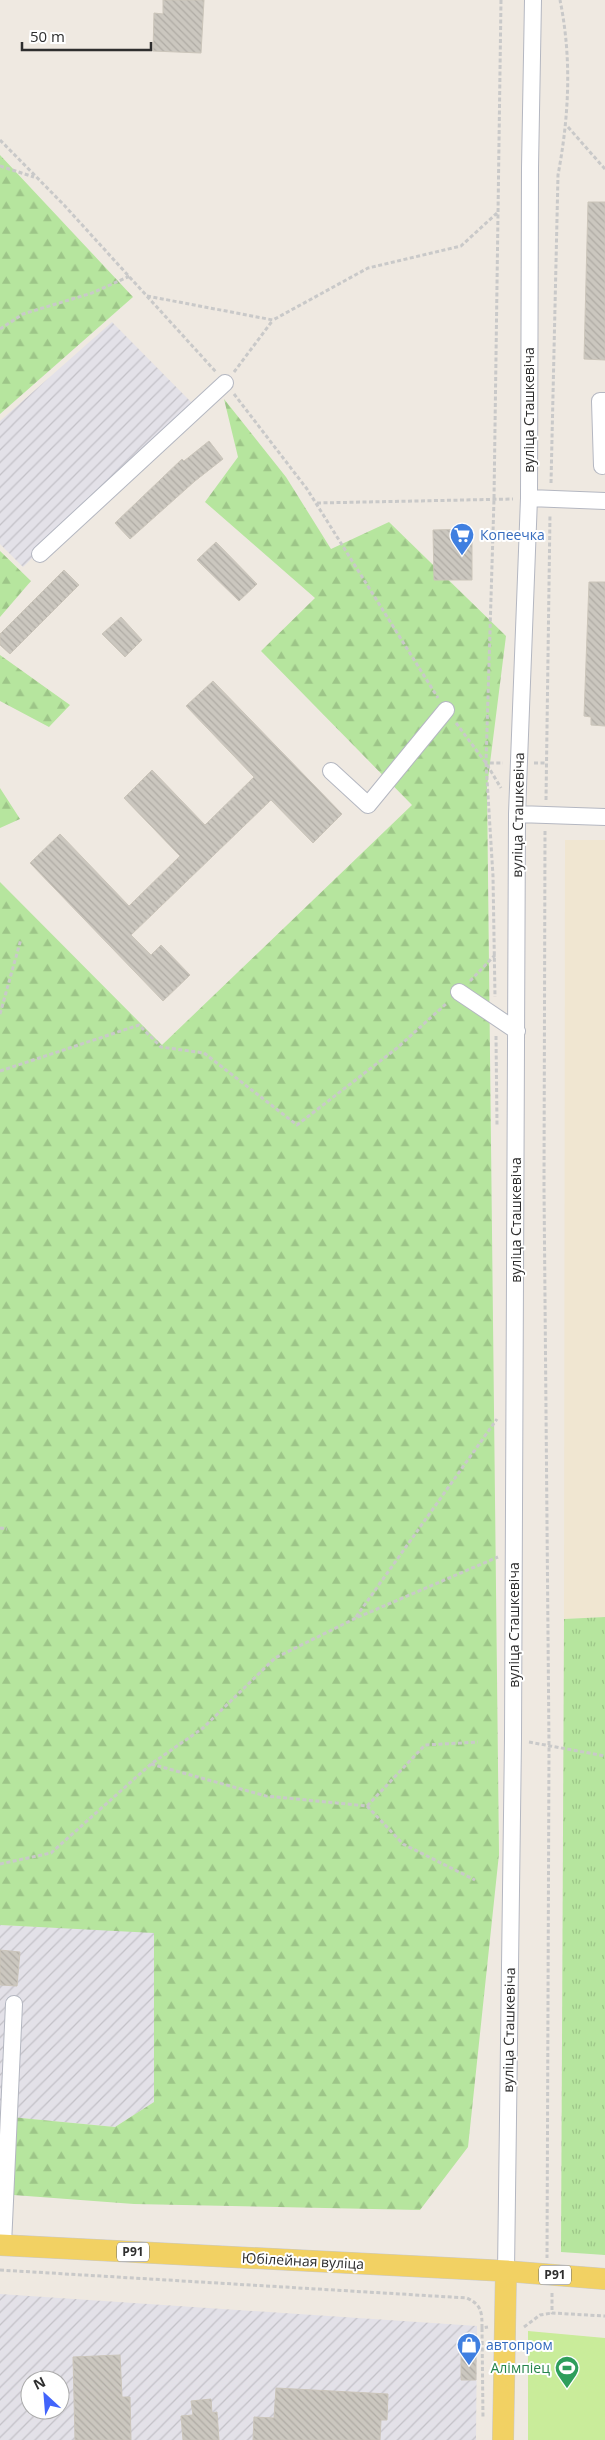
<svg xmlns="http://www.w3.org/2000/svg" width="605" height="2440" font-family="'Open Sans',sans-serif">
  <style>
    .industrial { fill: url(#industrial-furrows); fill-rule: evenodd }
    .education { fill: #f0e6d1 }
    .forest { fill: url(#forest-firs) }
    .park { fill: url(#park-tufts) }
    .pitch { fill: #c9ec9a }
    .building { fill: url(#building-back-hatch); stroke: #cbc5ba }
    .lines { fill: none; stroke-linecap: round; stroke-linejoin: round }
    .minor-casing { stroke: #b4b7c1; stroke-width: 18 }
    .major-casing { stroke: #c9c9c9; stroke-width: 22 }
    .path { stroke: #c9c9c9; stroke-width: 3; stroke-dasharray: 4 2.5; stroke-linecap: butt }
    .minor { stroke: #fff; stroke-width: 16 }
    .major { stroke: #f2d163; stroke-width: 21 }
    .labels { text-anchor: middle; stroke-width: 4; stroke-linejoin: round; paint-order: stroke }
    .shield { fill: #fff; stroke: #6d6d6d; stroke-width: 1 }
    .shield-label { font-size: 12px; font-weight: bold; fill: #2e2e2e }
    .street-label { font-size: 14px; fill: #2e2e2e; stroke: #fff }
    .shop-label { font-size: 14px; fill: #366cbe; stroke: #fff; text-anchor: start }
    .leisure-label { font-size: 14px; fill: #27864d; stroke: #fff; text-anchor: end }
  </style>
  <defs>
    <pattern id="industrial-furrows" width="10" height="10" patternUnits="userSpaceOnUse" patternTransform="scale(1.25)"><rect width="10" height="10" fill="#e3e1e8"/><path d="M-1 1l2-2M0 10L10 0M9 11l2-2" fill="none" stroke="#c3c1c7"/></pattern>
    <pattern id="forest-firs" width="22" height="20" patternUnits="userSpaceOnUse" patternTransform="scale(1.25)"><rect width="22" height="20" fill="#b6e59e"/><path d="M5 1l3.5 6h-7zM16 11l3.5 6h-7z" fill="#9dc588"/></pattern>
    <pattern id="park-tufts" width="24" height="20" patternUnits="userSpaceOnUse" patternTransform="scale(1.25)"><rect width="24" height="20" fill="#b6e59e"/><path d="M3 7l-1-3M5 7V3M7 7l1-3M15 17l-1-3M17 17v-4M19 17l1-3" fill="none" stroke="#9dc588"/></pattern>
    <pattern id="building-back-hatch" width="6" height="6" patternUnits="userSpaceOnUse" patternTransform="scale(1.25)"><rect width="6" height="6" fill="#cbc7bf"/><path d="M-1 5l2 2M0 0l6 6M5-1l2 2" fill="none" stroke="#afaba4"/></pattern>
  </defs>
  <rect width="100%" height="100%" fill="#efe9e1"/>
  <path class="industrial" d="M112,322L192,403L23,567L0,544V421Z
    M0,1925L154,1932V2102L115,2127L0,2116Z
    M0,2294L477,2326L476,2440H0ZM30,2380H60V2410H30Z"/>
  <path class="education" d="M565,840H605V1617L564,1619Z"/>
  <path class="forest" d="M0,155L133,297L0,414Z
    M224,399L286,477L331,549L389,522L506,636L487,787L499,1854L468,2147L420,2210L134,2204L0,2194V2116L115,2127L154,2102V1933L0,1925V882L162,1045L412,805L261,651L315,598L205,502L238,457Z
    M0,551L31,581L0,617Z
    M0,655L70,705L49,727L0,701Z
    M0,788L20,819L0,828Z"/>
  <path class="park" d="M605,1617V2255L561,2252L564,1619Z"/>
  <path class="pitch" d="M528,2331L605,2338V2440H528Z"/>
  <path class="building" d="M163,0H204L201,53L153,51L154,13L163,14Z
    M588,202H605V360L584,359Z
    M209,441L223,459L195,481L130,539L115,523L182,459L184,461Z
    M472,529V580H434L433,530Z
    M216,542L257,584L239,601L197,560Z
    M64,570L79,585L10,654L0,645V634Z
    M589,582H605V726L591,725V717L584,716Z
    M121,617L142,640L125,657L102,634Z
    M213,681L342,814L313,843L271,800L131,935L151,955L161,945L190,975L163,1001L30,863L60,834L129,906L180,856L124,798L152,770L205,825L254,777L186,706Z
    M0,1950L20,1952L17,1986L0,1985Z
    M461,2351H476V2380H461Z
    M120,2355L122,2397H130L131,2440H75L73,2357Z
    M276,2388L388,2394L387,2420H381L380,2440H253L254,2417L274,2418Z
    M211,2399L212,2413L217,2412L219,2440H183L181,2416L193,2415L191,2401Z"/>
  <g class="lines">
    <defs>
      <path id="minor" d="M602,466L600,401H605
        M529,498L605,501
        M40,554L225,383
        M331,771L368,805L446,710
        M517,814L605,817
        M459,992L517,1031
        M3,2245L14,2004
        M506,2271L513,1739L517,814L529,498L530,168L533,0"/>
      <path id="major" d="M0,2245L506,2271L605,2279
        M503,2440L506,2271"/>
    </defs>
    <use href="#minor" class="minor-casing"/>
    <use href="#major" class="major-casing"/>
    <path class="path" d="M501,0L494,499L486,763H503
      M568,127L605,169
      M0,140L64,205L216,372
      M0,166L34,177
      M147,296L273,320L368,268L461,246L497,213
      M0,329L23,314L92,293L130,276
      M234,372L273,320
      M234,394L307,489L438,698
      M551,483L558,175C569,116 572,59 560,0
      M317,503L513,499
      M456,723L486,763L501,788
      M486,763L493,876L495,997
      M534,763H546
      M546,800L550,514
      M545,831L544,1187L549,1746L547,2258
      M470,981L495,955
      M0,1014L21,939
      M496,1036L497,1125
      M0,1071L139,1025L161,1047L204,1053L297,1125L397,1048L447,1003
      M0,1528L7,1529
      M356,1617L497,1419
      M529,1742L605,1756
      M151,1764L266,1796L367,1806L425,1745L478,1742
      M367,1806L403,1844L475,1880
      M0,1864L51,1853L151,1764L203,1728L275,1658L356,1618L498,1557
      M0,2270L467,2298C482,2305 482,2313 482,2328L488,2327
      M552,2293V2313L605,2316
      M524,2327L540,2315L552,2313
      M482,2328L483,2419"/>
    <use href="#minor" class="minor"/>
    <use href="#major" class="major"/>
  </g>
  <defs>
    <symbol id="supermarket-pin" viewBox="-11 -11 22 30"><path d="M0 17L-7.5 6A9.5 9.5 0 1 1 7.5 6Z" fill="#3f7fe0" stroke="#fff"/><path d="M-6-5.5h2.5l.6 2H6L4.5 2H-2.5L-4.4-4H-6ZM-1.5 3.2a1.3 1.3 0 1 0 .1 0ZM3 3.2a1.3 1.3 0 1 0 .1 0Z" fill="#fff"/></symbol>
    <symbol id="shop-pin" viewBox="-11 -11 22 30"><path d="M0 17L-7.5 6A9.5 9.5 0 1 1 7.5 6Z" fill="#3f7fe0" stroke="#fff"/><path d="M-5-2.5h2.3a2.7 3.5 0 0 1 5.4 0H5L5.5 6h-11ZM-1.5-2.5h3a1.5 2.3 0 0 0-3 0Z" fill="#fff"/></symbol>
    <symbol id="stadium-pin" viewBox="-11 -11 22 30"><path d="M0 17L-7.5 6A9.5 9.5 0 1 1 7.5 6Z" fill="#2e9e5b" stroke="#fff"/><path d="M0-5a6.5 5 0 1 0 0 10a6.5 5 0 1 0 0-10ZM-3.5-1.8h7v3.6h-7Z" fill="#fff"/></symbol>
  </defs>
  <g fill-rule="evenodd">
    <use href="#supermarket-pin" x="448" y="521" width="28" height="38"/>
    <use href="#shop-pin" x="455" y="2331" width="28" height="38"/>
    <use href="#stadium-pin" x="553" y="2354" width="28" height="38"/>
  </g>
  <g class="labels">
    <g class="shield">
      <rect x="117" y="2242.5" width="32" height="19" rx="4"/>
      <rect x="539" y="2265.5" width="32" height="19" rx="4"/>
    </g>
    <g class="shield-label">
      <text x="133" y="2256">Р91</text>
      <text x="555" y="2279">Р91</text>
    </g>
    <g class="street-label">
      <text transform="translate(529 410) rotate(-90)" y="5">вуліца Сташкевіча</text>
      <text transform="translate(518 815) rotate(-89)" y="5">вуліца Сташкевіча</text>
      <text transform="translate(516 1220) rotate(-90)" y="5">вуліца Сташкевіча</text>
      <text transform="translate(514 1625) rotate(-90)" y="5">вуліца Сташкевіча</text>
      <text transform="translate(509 2030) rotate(-89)" y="5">вуліца Сташкевіча</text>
      <text transform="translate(303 2261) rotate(3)" y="5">Юбілейная вуліца</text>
    </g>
    <g class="shop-label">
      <text x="480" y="540">Копеечка</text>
      <text x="486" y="2350">автопром</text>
    </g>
    <g class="leisure-label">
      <text x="550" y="2373">Алімпіец</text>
    </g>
  </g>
  <g transform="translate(45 2395) rotate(334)"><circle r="24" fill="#ffffff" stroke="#ababab"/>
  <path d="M0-4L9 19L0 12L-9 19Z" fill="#4264fb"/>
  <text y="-8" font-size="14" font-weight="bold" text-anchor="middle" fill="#2e2e2e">N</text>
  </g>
  <path d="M22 42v8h129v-8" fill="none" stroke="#2e2e2e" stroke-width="2.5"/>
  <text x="30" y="42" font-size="15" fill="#2e2e2e" stroke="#ffffff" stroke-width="4" paint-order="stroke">50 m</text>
</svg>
